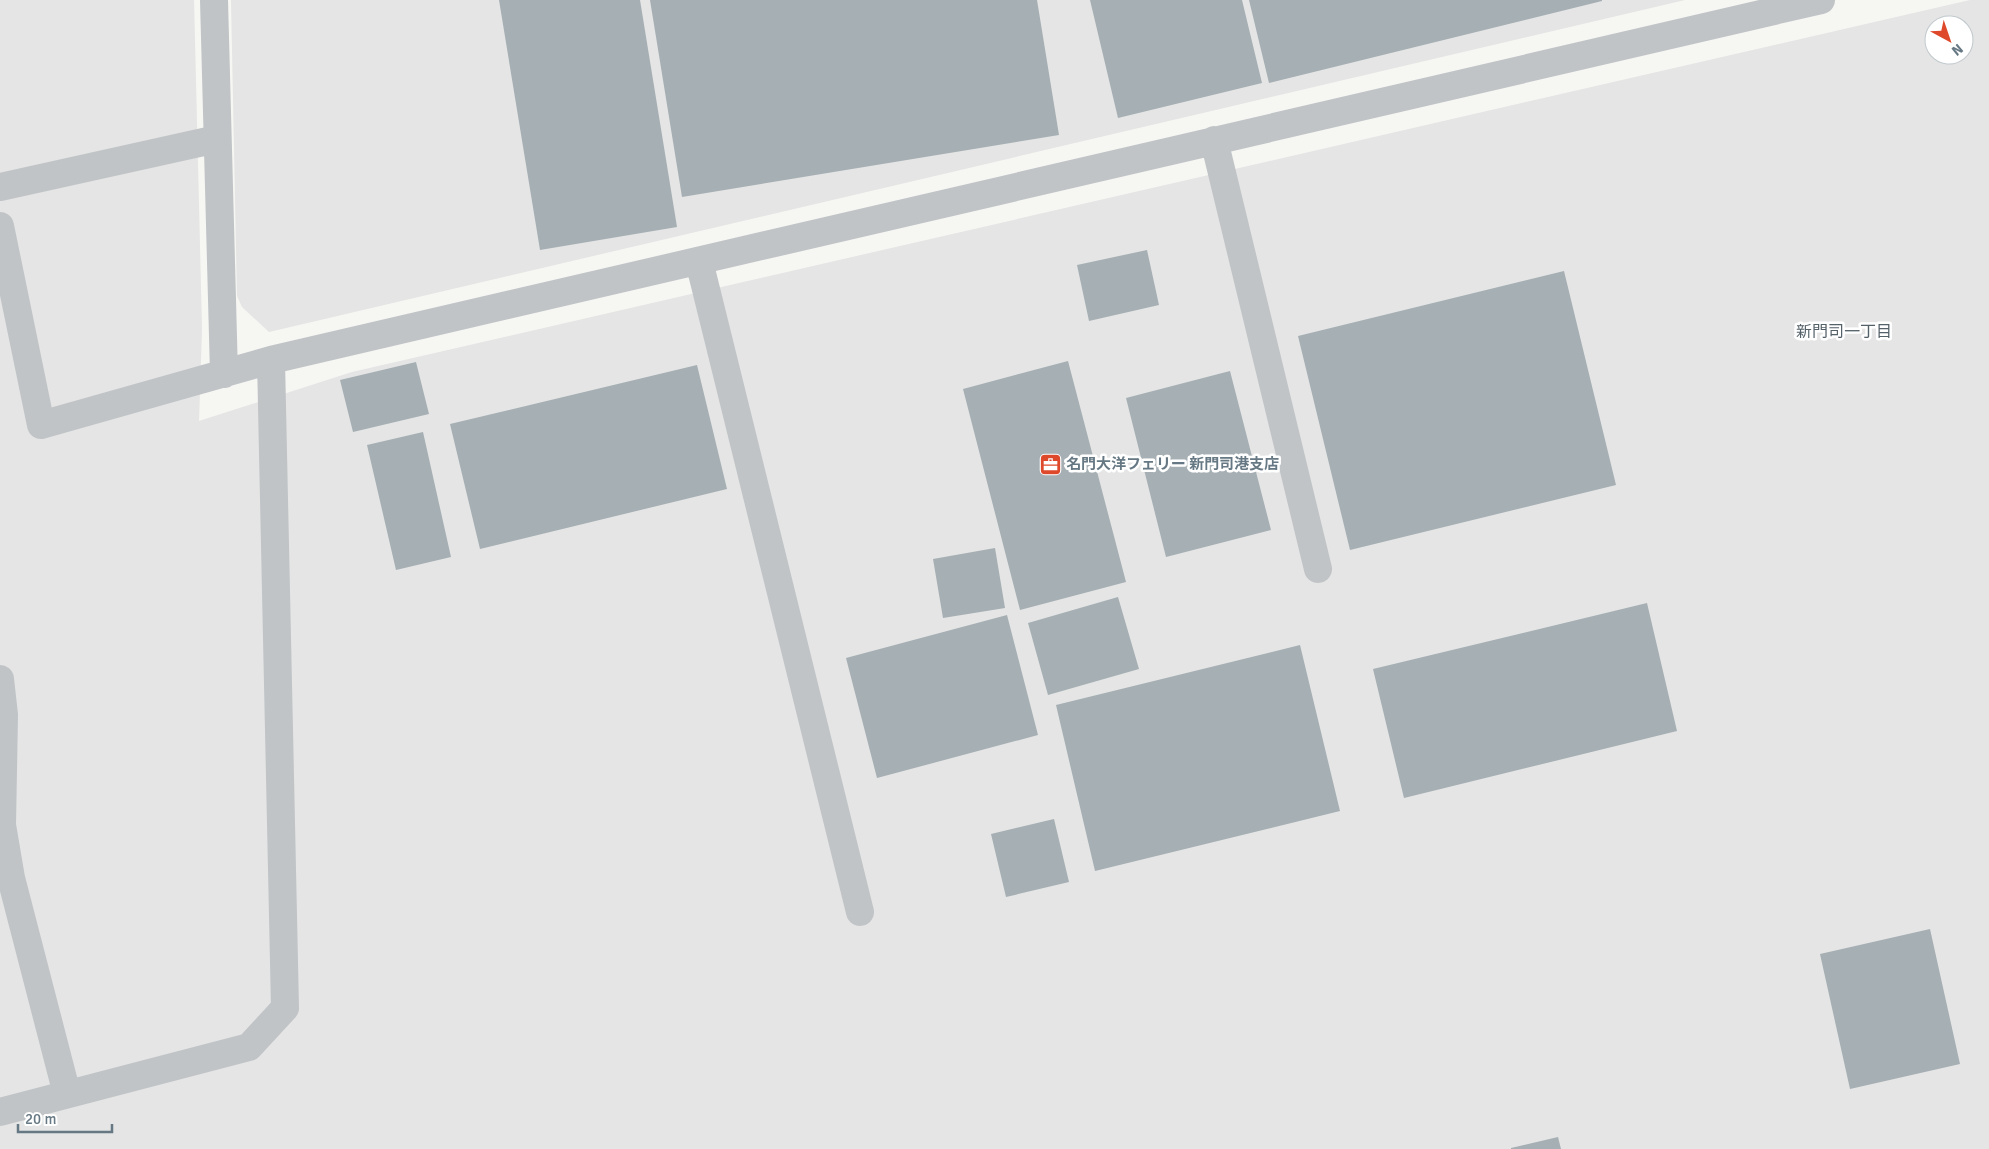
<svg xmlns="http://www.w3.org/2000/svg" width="1989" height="1149" font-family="Signika,'Noto Sans JP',sans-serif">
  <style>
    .built { fill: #e4e5e4; fill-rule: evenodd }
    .building { fill: #a6afb4 }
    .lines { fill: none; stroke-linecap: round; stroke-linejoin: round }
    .minor { stroke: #c0c4c7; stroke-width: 28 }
    .labels { text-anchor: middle; stroke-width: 5; stroke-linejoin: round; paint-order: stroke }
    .poi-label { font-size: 15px; font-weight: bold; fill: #667883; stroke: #fff; text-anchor: start }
    .neighbourhood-label { font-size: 16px; fill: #546169; stroke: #fff }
  </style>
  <rect width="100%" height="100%" fill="#f6f6f3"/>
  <path class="built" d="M0,0H194L202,329L199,421L352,372L1970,0H1989V1149H0ZM1934,25H1964V55H1934Z
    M231,0H1685L269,332L242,307L237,296Z"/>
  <path class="building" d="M499,0H640L677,227L540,250Z
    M650,0H1037L1059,135L682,197Z
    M1090,0H1242L1262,83L1118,118Z
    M1249,0H1602V1L1269,83Z
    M1147,250L1159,305L1089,321L1077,265Z
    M1564,271L1616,485L1350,550L1298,336Z
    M1068,361L1126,582L1020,610L963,389Z
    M416,362L429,414L353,432L340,380Z
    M697,365L727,489L480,549L450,424Z
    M1230,371L1271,530L1166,557L1126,398Z
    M423,432L451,557L396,570L367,445Z
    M995,548L1005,608L943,618L933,559Z
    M1118,597L1139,669L1048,695L1028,623Z
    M1647,603L1677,731L1404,798L1373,669Z
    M1007,615L1038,735L877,778L846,658Z
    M1300,645L1340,811L1095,871L1056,705Z
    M1054,819L1069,882L1006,897L991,834Z
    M1930,929L1960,1064L1850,1089L1820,954Z
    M1558,1137L1561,1149H1511V1148Z"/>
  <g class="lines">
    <path class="minor" d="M214,0L224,374
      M1214,140L1318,569
      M0,187L217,139
      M0,226L41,425L271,360L1821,0
      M699,261L860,912
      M0,679L4,715L2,825L11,878L67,1094
      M0,1112L249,1047L285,1008L271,360"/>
  </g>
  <defs>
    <symbol id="office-square" viewBox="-11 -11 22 22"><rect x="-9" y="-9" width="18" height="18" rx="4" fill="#de492b" stroke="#fff"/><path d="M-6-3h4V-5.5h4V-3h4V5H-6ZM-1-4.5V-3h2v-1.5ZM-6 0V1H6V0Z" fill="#fff"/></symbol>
  </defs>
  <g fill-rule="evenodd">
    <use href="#office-square" x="1038" y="452" width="25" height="25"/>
  </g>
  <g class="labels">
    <g class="poi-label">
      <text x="1066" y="469">名門大洋フェリー 新門司港支店</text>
    </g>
    <g class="neighbourhood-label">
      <text x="1844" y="337">新門司一丁目</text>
    </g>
  </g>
  <g transform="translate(1949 40) rotate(140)"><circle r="24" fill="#ffffff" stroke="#c2c9cd"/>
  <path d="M0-4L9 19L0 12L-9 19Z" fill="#de492b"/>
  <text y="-8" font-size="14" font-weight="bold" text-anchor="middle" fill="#667883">N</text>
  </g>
  <path d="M18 1124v8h94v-8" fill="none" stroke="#667883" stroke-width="2.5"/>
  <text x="25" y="1124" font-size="15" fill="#667883" stroke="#ffffff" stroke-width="4" paint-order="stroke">20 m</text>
</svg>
